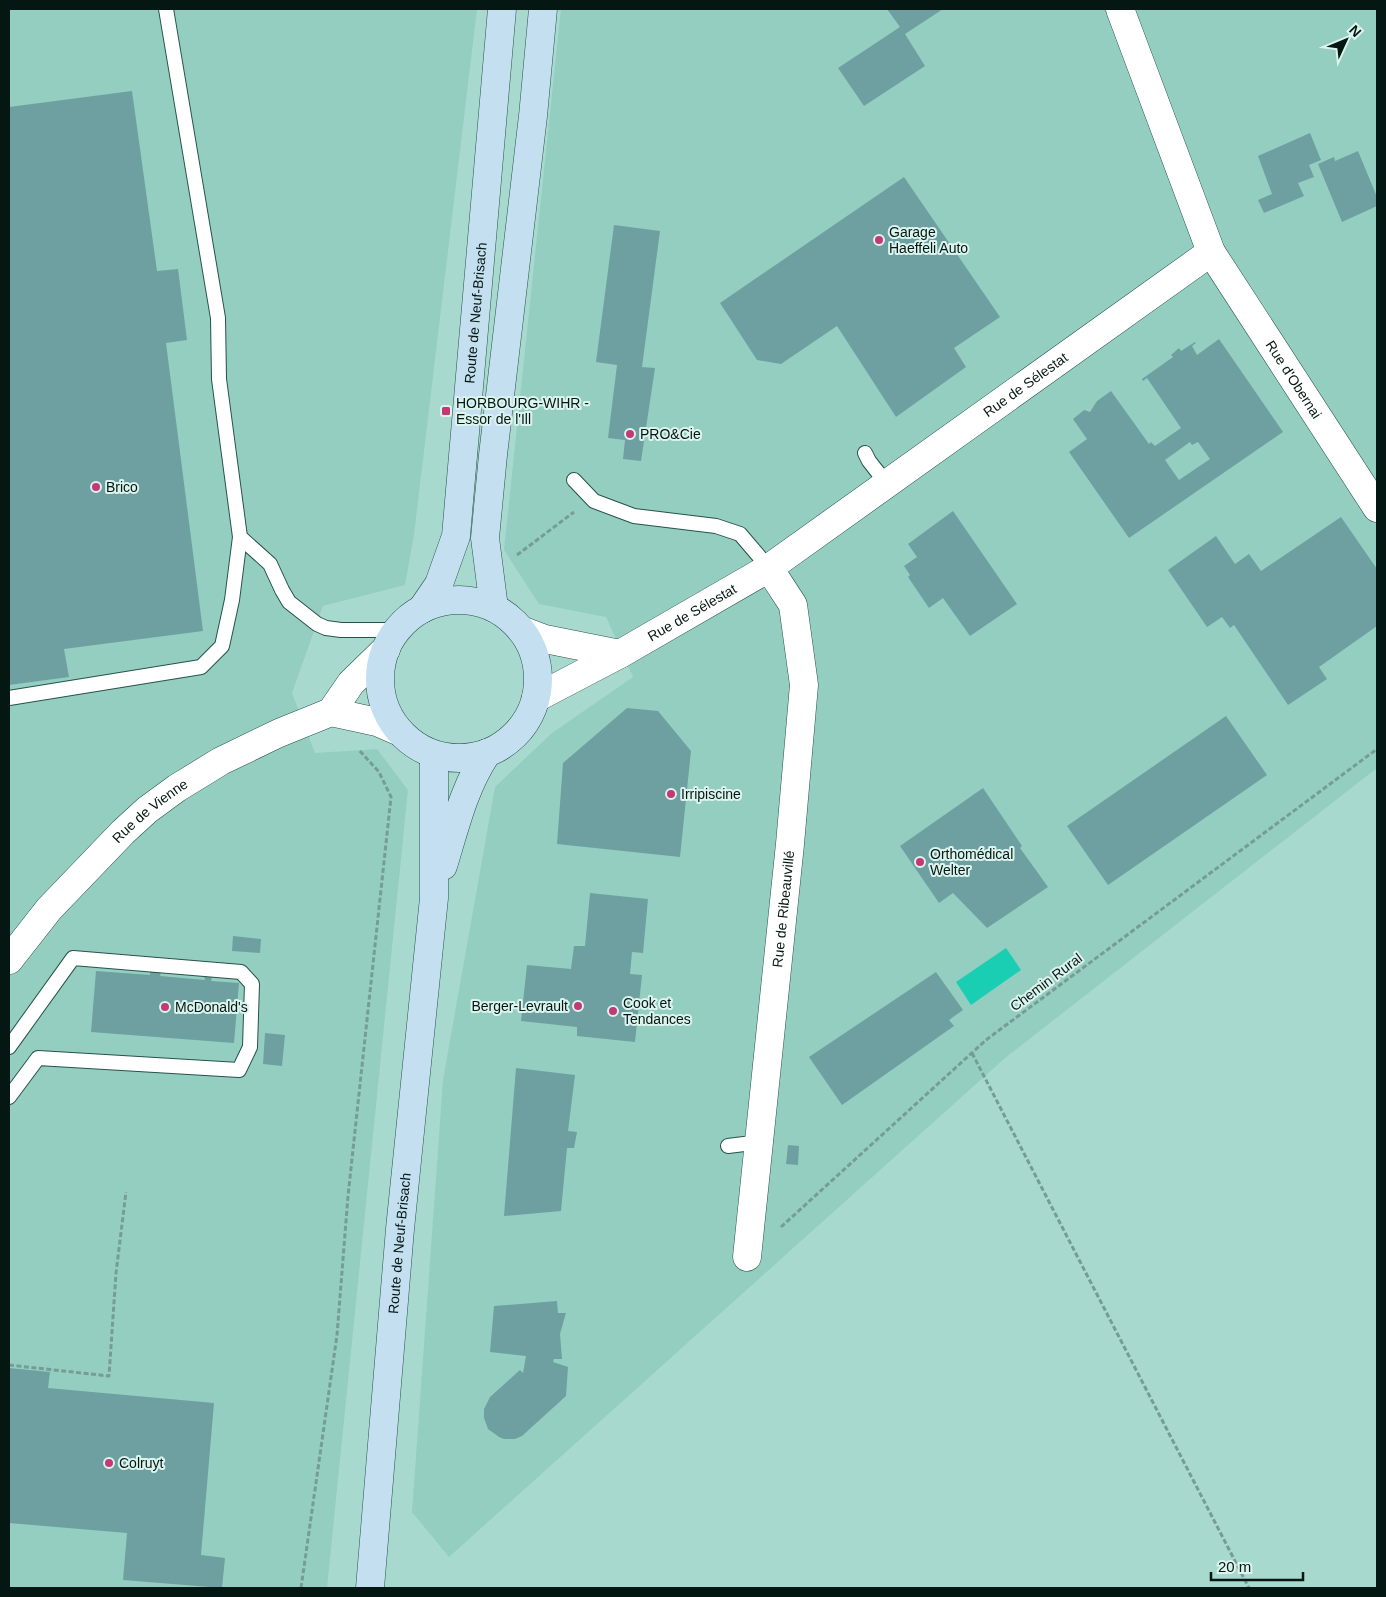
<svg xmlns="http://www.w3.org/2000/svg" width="1386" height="1597" font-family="Helvetica,sans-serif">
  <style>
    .built { fill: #94cec0 }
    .water { fill: #1aceb3 }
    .building { fill: #6ea0a2; fill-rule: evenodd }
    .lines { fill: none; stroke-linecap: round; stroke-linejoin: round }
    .service-casing { stroke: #25534a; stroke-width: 16 }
    .minor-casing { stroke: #25534a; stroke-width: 29 }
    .secondary-casing { stroke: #25534a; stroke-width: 29 }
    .path { stroke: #759d94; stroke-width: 3; stroke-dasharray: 5 2.5; stroke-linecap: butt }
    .service { stroke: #fff; stroke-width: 14 }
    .minor { stroke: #fff; stroke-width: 28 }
    .secondary { stroke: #c4dfef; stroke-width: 28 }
    .poi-dot { fill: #c33973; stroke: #dcf4ee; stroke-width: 2 }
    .labels { text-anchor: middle; stroke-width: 4; stroke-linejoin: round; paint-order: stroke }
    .poi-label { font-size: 14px; fill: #051713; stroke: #dcf4ee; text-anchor: start }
    .street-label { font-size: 14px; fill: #051713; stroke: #dcf4ee }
  </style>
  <rect width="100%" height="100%" fill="#a8d9ce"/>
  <path class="built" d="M9,9H477L414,535L405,585L323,606L292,693L315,753L377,749L408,790L327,1588H9Z
    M561,9H1377V768L1005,1058L449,1557L412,1512L443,1080L495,787L552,733L633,677L606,617L539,604L504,550Z"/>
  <path class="water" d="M1006,948L1021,970L971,1005L956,982Z"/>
  <path class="building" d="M887,9H943L905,34L925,66L864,106L838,68L900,27Z
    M132,91L157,271L178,269L187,340L166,343L203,631L64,649L69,677L9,685V107Z
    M1310,133L1321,160L1309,165L1314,177L1298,183L1304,196L1264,213L1258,200L1272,194L1258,156Z
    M1358,151L1377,197V206L1342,222L1318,164L1334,157L1335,161Z
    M904,177L1000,317L954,348L966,367L896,417L837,326L781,364L757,360L720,303Z
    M614,225L660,231L642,367L655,368L641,461L623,459L625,440L608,438L617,365L596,362Z
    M1219,339L1283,432L1129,538L1069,452L1087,439L1073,419L1084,410L1090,412L1097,401L1111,391L1149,444L1151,442L1155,446L1181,428L1147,378L1143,381L1142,379L1173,357L1171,355L1179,348L1181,351L1195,342L1196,343L1192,346L1197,355ZM1190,442L1192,445L1198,442L1210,459L1179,480L1165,460Z
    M953,511L1017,604L970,636L943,598L929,608L908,577L910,575L904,566L917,557L908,544Z
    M1341,517L1377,569V626L1319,667L1327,679L1288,705L1234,625L1230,628L1222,617L1207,627L1168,570L1216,536L1235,564L1249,554L1261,571Z
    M627,708L658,711L691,751L680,857L557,844L563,763Z
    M1226,716L1267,775L1108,885L1067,826Z
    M983,788L1022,846L1020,848L1048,887L987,928L953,893L939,903L900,846Z
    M590,893L648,899L643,953L632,952L630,974L642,975L635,1042L577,1036V1027L521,1021L527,965L571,969L574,946H585Z
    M233,936L261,939L260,953L232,951Z
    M96,971L150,975V972H161L160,976L205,980L204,976L212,977L211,981L239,983L234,1043L91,1032Z
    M936,972L963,1010L949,1020L954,1026L842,1105L809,1057Z
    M265,1033L285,1035L282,1066L263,1064Z
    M516,1068L575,1075L568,1131L577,1132L574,1148H567L561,1211L504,1216Z
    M788,1145L799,1146L798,1165L786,1164Z
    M557,1301L558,1313H566L560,1334L562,1359H554L553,1362L568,1367L566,1396L522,1436L515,1439H504L499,1437L488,1429L484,1418V1409L490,1397L520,1370L523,1373L526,1356L490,1352L494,1306Z
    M9,1368L50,1372L48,1388L214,1403L201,1555L225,1558L222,1588L123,1580L127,1533L9,1523Z"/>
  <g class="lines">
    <defs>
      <path id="service" d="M865,453L869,461L887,484
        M574,480L594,501L634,516L716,526L740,534L769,568
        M240,537L270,564L282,590L289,602L317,624L326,628L341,630H397
        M9,698L201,667L222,646L232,600L240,537L219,379L218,318L166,9
        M9,1047L73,958L241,972L252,984L250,1047L239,1070L38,1058L9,1097
        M728,1146L760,1142"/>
      <g id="minor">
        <path id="s1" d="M1211,252L1377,508"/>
        <path d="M521,630L545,639L620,654"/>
        <path id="s2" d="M536,698L620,654L769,568L1211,252L1120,9"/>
        <path d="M331,712L351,683L386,649"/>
        <path id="s3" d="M9,960L49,909L123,832L147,810L177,788L221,761L279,733L331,712L377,722L400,732"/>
        <path id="s4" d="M747,1257L790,844L804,685L793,605L769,568"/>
      </g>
      <g id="secondary">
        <circle cx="459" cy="679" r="79"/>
        <path d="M494,608L485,538L493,455L533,116L543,9"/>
        <path id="s5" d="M422,609L439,584L456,536L502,9"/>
        <path d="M443,866C455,827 464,787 487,753"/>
        <path id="s6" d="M370,1588L400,1229L434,898V755"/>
      </g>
    </defs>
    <use href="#service" class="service-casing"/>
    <use href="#minor" class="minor-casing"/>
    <use href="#secondary" class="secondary-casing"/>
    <path class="path" d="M517,555L574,512
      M972,1053L1249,1588
      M781,1227L986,1040L1377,749
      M9,1365L109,1376L116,1273L126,1192
      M301,1588L337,1335L348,1196L391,797L379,772L359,750"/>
    <use href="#service" class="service"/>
    <use href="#minor" class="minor"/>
    <use href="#secondary" class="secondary"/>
  </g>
  <g class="poi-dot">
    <circle cx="879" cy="240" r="5"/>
    <rect x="441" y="406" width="10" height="10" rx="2.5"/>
    <circle cx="630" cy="434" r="5"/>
    <circle cx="96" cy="487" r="5"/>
    <circle cx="671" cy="794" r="5"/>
    <circle cx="920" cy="862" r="5"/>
    <circle cx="578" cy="1006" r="5"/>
    <circle cx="165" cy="1007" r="5"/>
    <circle cx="613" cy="1011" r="5"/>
    <circle cx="109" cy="1463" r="5"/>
  </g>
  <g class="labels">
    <g class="poi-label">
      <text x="889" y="237">Garage<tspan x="889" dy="16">Haeffeli Auto</tspan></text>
      <text x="456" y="408">HORBOURG-WIHR -<tspan x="456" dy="16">Essor de l'Ill</tspan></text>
      <text x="640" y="439">PRO&amp;Cie</text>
      <text x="106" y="492">Brico</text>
      <text x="681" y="799">Irripiscine</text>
      <text x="930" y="859">Orthomédical<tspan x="930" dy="16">Welter</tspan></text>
      <text x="623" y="1008">Cook et<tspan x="623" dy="16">Tendances</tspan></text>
      <text x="568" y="1011" text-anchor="end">Berger-Levrault</text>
      <text x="175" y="1012">McDonald's</text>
      <text x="119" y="1468">Colruyt</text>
    </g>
    <g class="street-label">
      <text dy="5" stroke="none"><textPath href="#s5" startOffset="305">Route de Neuf-Brisach</textPath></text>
      <text dy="5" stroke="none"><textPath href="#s1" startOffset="152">Rue d'Obernai</textPath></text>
      <text dy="5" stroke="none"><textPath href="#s2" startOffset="582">Rue de Sélestat</textPath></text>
      <text dy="5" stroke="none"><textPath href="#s2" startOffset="178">Rue de Sélestat</textPath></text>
      <text dy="5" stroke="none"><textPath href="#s3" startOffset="206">Rue de Vienne</textPath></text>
      <text dy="5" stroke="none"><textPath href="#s4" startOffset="350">Rue de Ribeauvillé</textPath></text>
      <text transform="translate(1046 982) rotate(-37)" y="5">Chemin Rural</text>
      <text dy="5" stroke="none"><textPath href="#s6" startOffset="346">Route de Neuf-Brisach</textPath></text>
    </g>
  </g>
  <rect width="1386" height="1597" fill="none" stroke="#051713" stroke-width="20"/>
  <g transform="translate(1346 40) rotate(46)" stroke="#dcf4ee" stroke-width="4" paint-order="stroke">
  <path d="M0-4L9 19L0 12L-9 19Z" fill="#051713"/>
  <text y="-8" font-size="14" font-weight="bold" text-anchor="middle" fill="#051713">N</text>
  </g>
  <path d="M1211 1572v8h92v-8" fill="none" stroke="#051713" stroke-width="2.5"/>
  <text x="1218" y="1572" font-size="15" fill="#051713" stroke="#dcf4ee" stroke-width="4" paint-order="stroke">20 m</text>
</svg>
